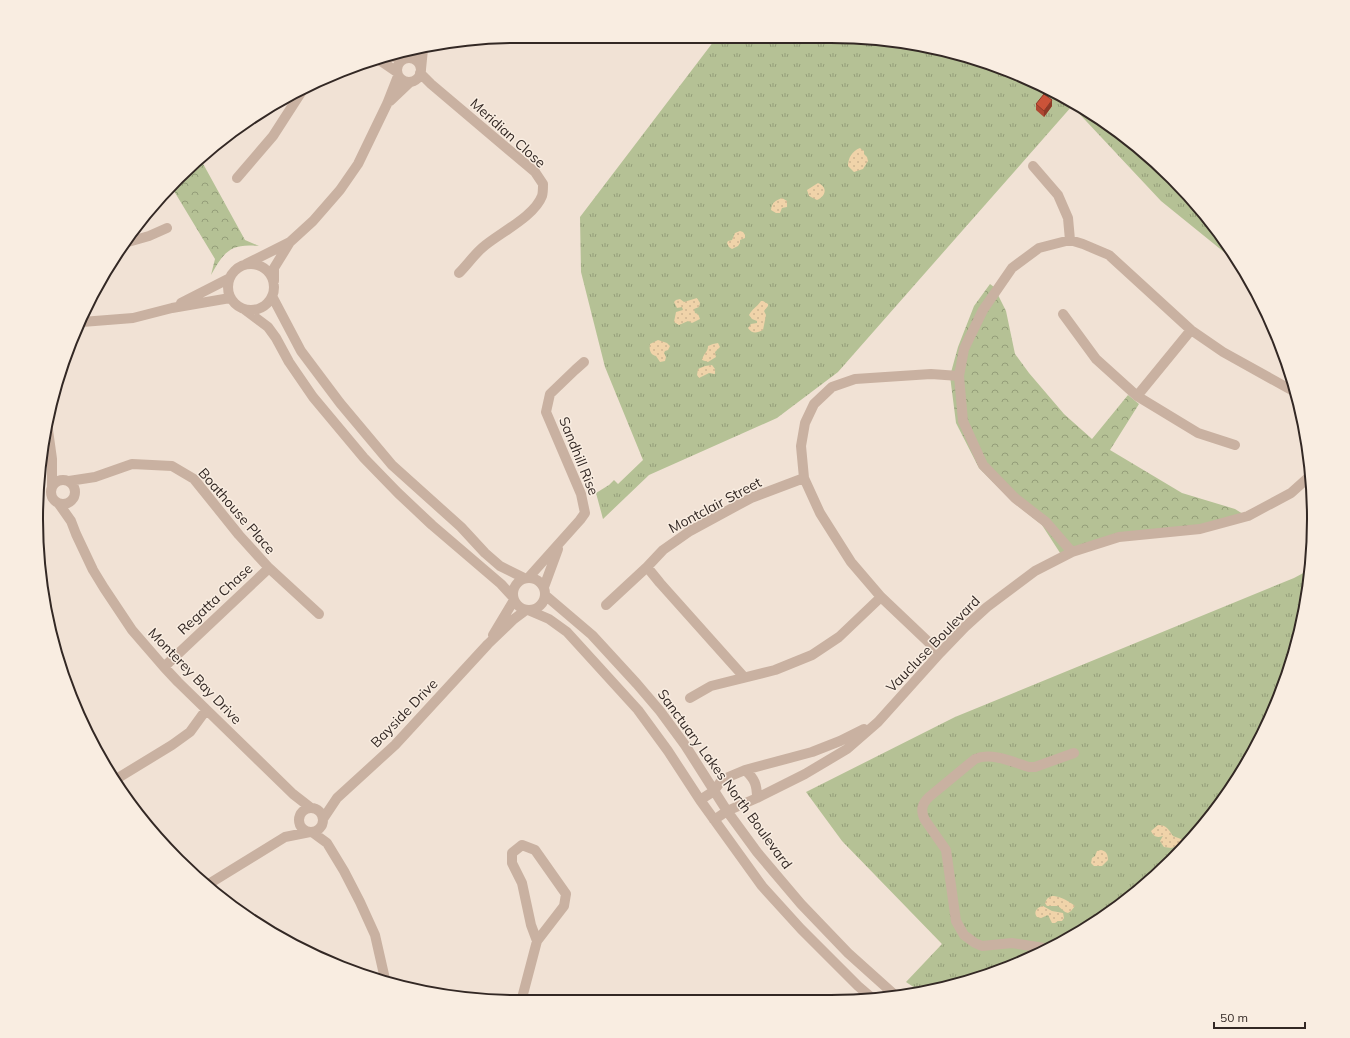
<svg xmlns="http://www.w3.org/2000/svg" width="1350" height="1038" font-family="Mulish,sans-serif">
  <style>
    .grass { fill: url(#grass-tufts) }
    .sand { fill: url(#sand-dots) }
    .park { fill: url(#park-crowns) }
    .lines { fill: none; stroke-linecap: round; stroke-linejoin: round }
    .minor { stroke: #c9b1a1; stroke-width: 10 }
    .wall { fill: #af4731 }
    .shaded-wall { fill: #8e3a28 }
    .building { fill: #cb5339; stroke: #8e3a28 }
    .labels { text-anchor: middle; stroke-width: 3; stroke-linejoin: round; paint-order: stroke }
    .street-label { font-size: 14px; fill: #332824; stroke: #f9ede1 }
    .rim { fill: none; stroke: #332824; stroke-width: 2 }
  </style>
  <defs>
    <pattern id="grass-tufts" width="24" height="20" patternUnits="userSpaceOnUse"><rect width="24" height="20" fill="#b5c195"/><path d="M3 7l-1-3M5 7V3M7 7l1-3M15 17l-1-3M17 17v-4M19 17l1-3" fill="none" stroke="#949d79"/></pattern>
    <pattern id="sand-dots" width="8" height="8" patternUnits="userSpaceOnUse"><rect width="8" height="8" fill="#f0d3a9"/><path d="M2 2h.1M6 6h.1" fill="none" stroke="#ceb591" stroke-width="1.8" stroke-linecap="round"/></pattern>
    <pattern id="park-crowns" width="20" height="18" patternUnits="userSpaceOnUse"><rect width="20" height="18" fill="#b5c195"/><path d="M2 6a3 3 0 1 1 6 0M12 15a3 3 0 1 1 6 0" fill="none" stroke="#949d79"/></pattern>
  </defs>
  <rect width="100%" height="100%" fill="#f1e2d5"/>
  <path class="grass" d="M717,37H862L956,53L1045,86L1125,136L1194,200L1233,251L1240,265L1161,201L1072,106L838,372L777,418L649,475L603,519L596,493L609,485L614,480L618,484L643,460L605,367L581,272L580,217Z
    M1309,570L1305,613L1277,704L1232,788L1172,861L1099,921L986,976L921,992L906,982L942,944L842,841L806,792L955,717L1294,578Z"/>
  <path class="sand" d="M860,148L864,151V154L867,157L868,161L863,169L854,172L848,166C848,158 852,151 860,148Z
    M818,183C828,187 826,196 817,200L809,196L807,190Z
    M782,198L787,201V207L782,208L780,213H776L771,210C772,202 775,201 782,198Z
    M740,231L743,232L745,235V238L740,240V243L738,246L732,249L729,247L727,243L728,241L732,240L735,233Z
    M697,298L700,303L699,307L694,309L695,313L698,314L700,319L692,323L688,321L679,325L674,322L676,312L683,310L682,307L677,308L674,302L676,300L680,299L684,302Z
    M761,301H763L768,304V306L764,311L766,315L763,330C757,333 752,334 748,328L751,324L757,323V321L752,319L749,315C752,309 757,307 761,301Z
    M658,340L667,343L670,346L668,350L665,351L664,353L666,357L665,361L660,362L656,356C650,355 649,349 650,344Z
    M718,343L720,347L715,352L716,357L708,362L702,360C703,354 708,352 708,346L713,344Z
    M712,365L715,369V374L709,373L699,378L697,375L698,369L705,366Z
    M1158,825C1167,825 1168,829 1173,836L1181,839L1184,841L1183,847L1176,850L1174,847L1171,848L1164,847L1160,841L1163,836C1157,838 1154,837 1151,831Z
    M1101,850C1106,851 1108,854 1108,860L1102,866H1094L1091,863L1092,858L1095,856L1097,851Z
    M1054,896C1061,897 1069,901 1075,906L1071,911L1068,913L1065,912L1058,906H1047L1045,903C1047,898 1049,896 1054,896Z
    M1043,906L1052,911L1063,913L1064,918L1062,921H1058L1055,923H1052L1048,915L1041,918L1037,917C1033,912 1037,907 1043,906Z"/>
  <path class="park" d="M201,160L245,240L259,246C230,243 224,252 211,275L215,259L171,186L177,178Z
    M990,284L994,287L1006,311L1015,354L1029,373L1064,414L1092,439L1128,395L1139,404L1110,450L1182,493L1235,509L1243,514L1200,529L1119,537L1062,556L1042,525L1013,502L979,468L956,423L950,376L958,347L974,306Z"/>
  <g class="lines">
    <path class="minor" d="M384,56L407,58
      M397 70a12 12 0 1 1 24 0a12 12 0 1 1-24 0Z
      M378,59L397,72
      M421,69L423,49
      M420,73L431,84L535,172L543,184C543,188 543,193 542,196C534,217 499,233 482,248C474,255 467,265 459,273
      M390,101L410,82
      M1033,166L1058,195L1068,218L1070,240
      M237,178L273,136L302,91
      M128,242L149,236L167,228
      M228 287a23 23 0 1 1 46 0a23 23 0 1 1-46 0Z
      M246,264L290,242L313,221L340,190L358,164L387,104L398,76
      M274,281V268L290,242
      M272,296L301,351L340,403L392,465L461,527L485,553L500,566L524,578
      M181,303L230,278
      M244,309L268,327L276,338L289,362L313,397L364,458L398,493L432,525L501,584L513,597
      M1063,314L1096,359L1137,396L1198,433L1235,445
      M82,322L133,318L172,308L230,298
      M1137,396L1191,330
      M48,430L52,459V487
      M51 492a12 12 0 1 1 24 0a12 12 0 1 1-24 0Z
      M69,481L95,477L132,464L172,466L194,479L239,535L269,568L319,614
      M59,504L71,521L76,534L93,570L104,588L132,630L164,667L178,682L293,794L311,808
      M1072,552L1046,522L1015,498L983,465L963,421L959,376L964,349L983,310L1012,268L1039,248L1070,240L1083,244L1109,255L1191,330L1223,352L1295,392
      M647,567L660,583L744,677
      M529,577L580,520L585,513L581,494L546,412L550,394L575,370L584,362
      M513 594a16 16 0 1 1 32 0a16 16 0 1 1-32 0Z
      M544,587L558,549
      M545,595L592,635L637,684L660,711L685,745L727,811L757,852L801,904L848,953L897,997
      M606,605L647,567L663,550L690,531L751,498L804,478
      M528,610L549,619L567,632L638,710L668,751L700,800L762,886L801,929L858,986L872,998
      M493,635L514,600
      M940,653L881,597L851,562L820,513L804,478L801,446L805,423L814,404L832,387L855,379L931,374L959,376
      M164,667L269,568
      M690,698L711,686L775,670L812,655L839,637L881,597
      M745,770C755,779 757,785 757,798
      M113,781L172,745L190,732L206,710
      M700,800L714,791L721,781L726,778L745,770L812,752L840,741L864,729
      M299 820a12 12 0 1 1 24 0a12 12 0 1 1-24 0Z
      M323,819L337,798L395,745L488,644L514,619L526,610
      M714,820L727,811L757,798L805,774L847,749L878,722L940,653L965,627L987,607L1035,571L1072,552L1119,537L1200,529L1248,516L1291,493L1310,476
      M312,832L327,843L344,871L360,902L375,935L385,979
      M207,885L285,837L310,832
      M1044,948L1012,943L982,946L975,943L964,935L956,921L946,850L925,820C920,810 922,804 929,797L975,759C991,752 1013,762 1029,767H1035L1074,753
      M522,998L537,941L564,906L566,894L535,850L522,845L512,853V863L522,883L531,925L537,941"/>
  </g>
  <path class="wall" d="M1036,104L1052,106L1044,117L1036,110Z"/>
  <path class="shaded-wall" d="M1052,100V106L1044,117V111Z"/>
  <path class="building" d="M1044,94L1052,100L1044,111L1036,104Z"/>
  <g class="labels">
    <g class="street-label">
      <text transform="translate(508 133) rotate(42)" y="5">Meridian Close</text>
      <text transform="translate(579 456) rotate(68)" y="5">Sandhill Rise</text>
      <text transform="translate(715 505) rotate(-28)" y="5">Montclair Street</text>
      <text transform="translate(237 511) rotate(49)" y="5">Boathouse Place</text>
      <text transform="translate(215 599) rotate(-43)" y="5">Regatta Chase</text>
      <text transform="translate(933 644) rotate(-46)" y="5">Vaucluse Boulevard</text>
      <text transform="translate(195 676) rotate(46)" y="5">Monterey Bay Drive</text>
      <text transform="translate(404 713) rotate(-46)" y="5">Bayside Drive</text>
      <text transform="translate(725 779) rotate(54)" y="5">Sanctuary Lakes North Boulevard</text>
    </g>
  </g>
  <path d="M0 0H1350V1038H0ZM519 43H831A476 476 0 0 1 1307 519V519A476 476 0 0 1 831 995H519A476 476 0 0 1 43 519V519A476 476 0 0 1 519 43Z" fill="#f9ede1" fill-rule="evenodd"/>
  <path class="rim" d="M519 43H831A476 476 0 0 1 1307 519V519A476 476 0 0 1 831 995H519A476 476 0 0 1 43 519V519A476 476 0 0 1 519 43Z"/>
  <path d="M1214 1022v6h91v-6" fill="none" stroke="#332824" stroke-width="2"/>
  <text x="1220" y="1022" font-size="12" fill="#332824" stroke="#f9ede1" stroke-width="3" paint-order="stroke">50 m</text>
</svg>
